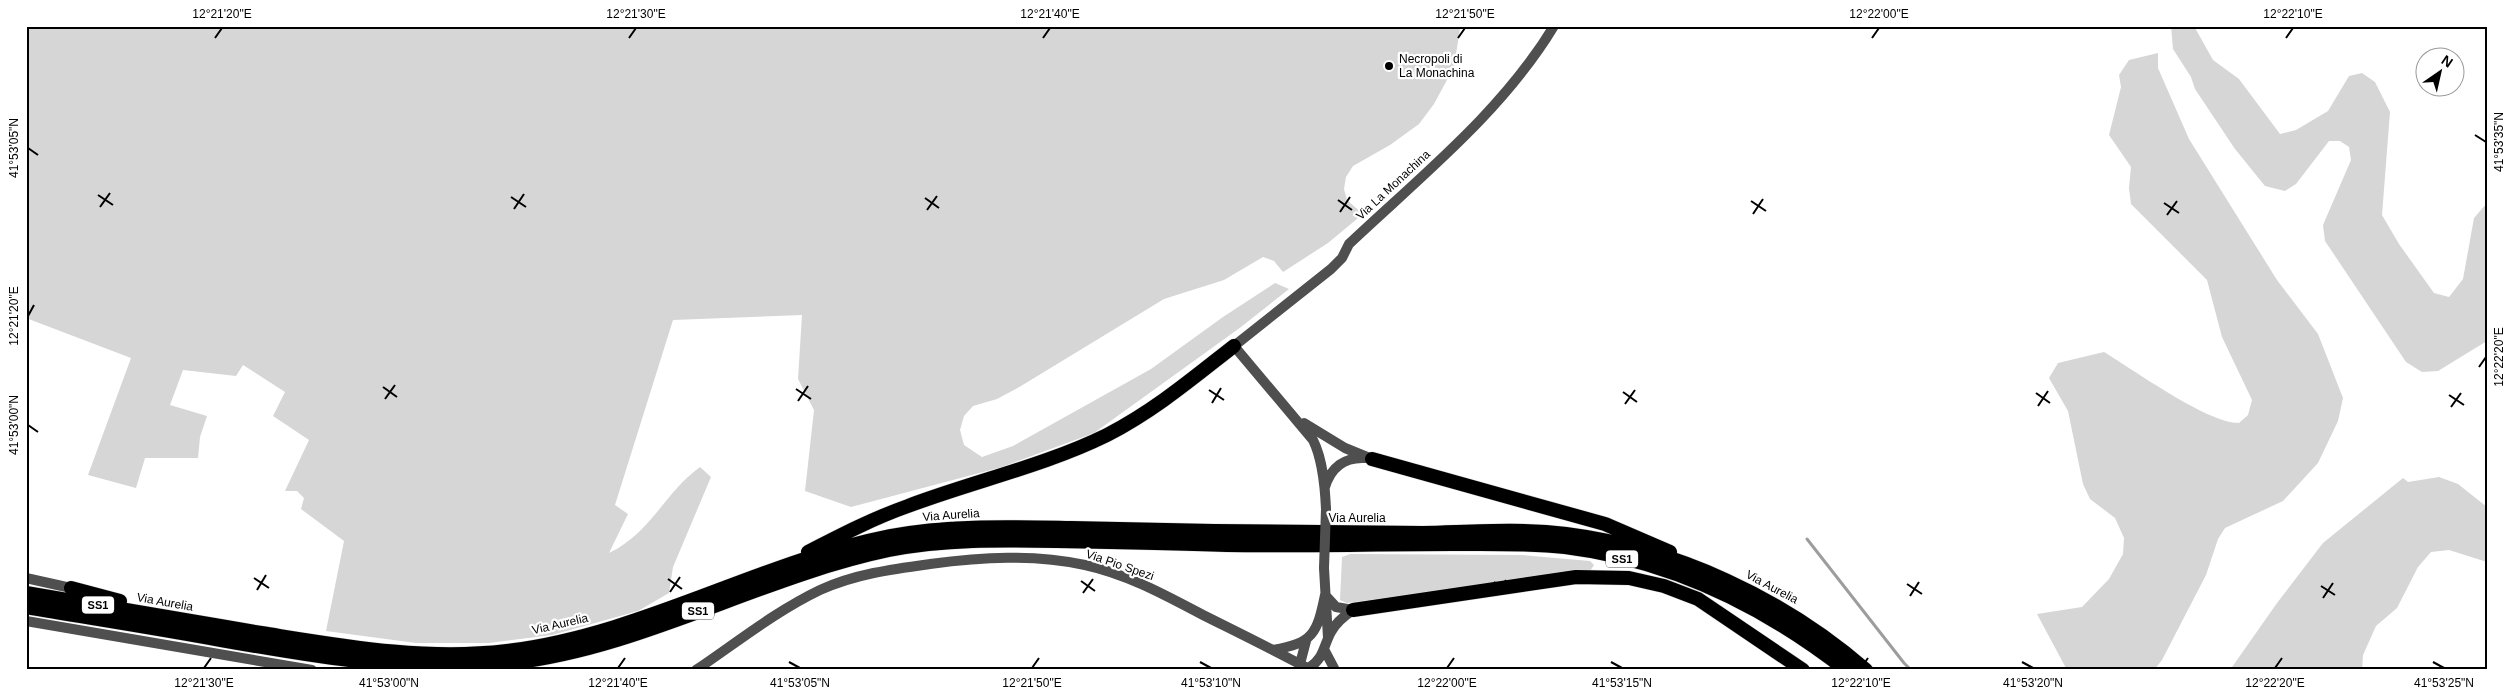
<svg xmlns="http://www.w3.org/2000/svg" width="2513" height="696" font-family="Arial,sans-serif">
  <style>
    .green { fill: #d6d6d6 }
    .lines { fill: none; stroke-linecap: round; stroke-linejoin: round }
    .stream { stroke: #9d9d9d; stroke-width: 3 }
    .trunk-casing { stroke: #dbdbdb; stroke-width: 15 }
    .minor { stroke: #4f4f4f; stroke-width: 10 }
    .tertiary { stroke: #4f4f4f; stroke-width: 10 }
    .trunk { stroke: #000; stroke-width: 14 }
    .tertiary-bridge { stroke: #4f4f4f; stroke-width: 10 }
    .ticks { fill: none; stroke: #000; stroke-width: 2 }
    .poi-dot { fill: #000; stroke: #fff; stroke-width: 2 }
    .labels { text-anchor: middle; stroke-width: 4.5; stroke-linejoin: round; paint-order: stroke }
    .shield { fill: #fff; stroke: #4c4c4c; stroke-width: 1 }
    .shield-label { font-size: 11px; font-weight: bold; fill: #000 }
    .poi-label { font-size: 12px; fill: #000; stroke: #fff; text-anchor: start }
    .street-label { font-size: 12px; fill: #000; stroke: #fff }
    .neatline { fill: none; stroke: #000; stroke-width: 2 }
    .ticks-label { font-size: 12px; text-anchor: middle; fill: #000 }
  </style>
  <rect width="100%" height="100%" fill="#fff"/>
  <path class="green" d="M26,26H1460V29L1454,67L1434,104L1419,124L1390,145L1353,166L1346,177L1344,189L1347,200L1363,214L1328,243L1283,272L1274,261L1263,257L1224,280L1164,299L1021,386L997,399L973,406L964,416L960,430L964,445L982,457L1013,446L1151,369L1223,317L1275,283L1289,289L1241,327L1094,433L1002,467L851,507L805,491L814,410L798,379L802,315L673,320L615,505L628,514L609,553C651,533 665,492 700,467L711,477L673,567L669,593L638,611L552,635L489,643H416L326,631L344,541L301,509L304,498L297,491H285L309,440L273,416L285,392L243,365L236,376L183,370L170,405L207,416L200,437L198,458H145L136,488L88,475L131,358L26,318Z
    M2171,26H2194L2213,60L2239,79L2280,134L2296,130L2328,111L2349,76L2362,73L2375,82L2390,112L2382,215L2399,244L2434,293L2449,297L2463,279L2474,218L2487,203V341L2438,371L2422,372L2406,362L2325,241L2323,225L2351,160L2349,147L2340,141H2329L2296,184L2285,191L2265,186L2235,149L2195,89L2191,77L2173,49Z
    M2158,53V68L2189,139L2277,280L2318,334L2343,398L2338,421L2318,463L2283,501L2225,528L2218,539L2206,575L2162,660L2154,670H2067L2037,614L2082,607L2109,579L2123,554L2124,538L2115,518L2090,499L2083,484L2068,411L2049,378L2058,363L2104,352C2134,370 2207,423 2239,423L2248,415L2252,400L2222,337L2207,280L2131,204L2129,188L2131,167L2109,135L2121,87L2119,75L2129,60Z
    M2439,477L2458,484L2487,507V562L2449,550L2431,552L2418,567L2397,608L2376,626L2363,655L2362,670H2230L2277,603L2323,543L2403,478L2408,482Z
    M1350,554L1522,555L1590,561L1594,565L1590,571L1347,603L1340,600L1342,557Z"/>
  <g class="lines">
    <path class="stream" d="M1807,539L1904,663L1911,670"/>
    <defs>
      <path id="trunk" d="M1372,459L1605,524L1670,552
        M808,552C841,535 874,518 908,506C974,481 1044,466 1107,435C1154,411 1193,378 1234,346
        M71,588L120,601
        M26,593C105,606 183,619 261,633C343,646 424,661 507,651C641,635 759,562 890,536C950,525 1011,527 1071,528C1118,529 1166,530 1214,531C1284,532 1354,533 1423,533C1471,532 1519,528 1566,534C1676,548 1783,598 1866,670
        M26,607C91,618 156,628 221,640C317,657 413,674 511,663C642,648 760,577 889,550C944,539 1001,540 1057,541C1114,542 1170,543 1227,545C1302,546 1377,544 1452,544C1490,544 1528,543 1565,547C1670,560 1764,606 1846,670
        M1353,610L1576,577L1629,578L1664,586L1698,599L1803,670"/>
    </defs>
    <use href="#trunk" class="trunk-casing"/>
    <path class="minor" d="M1234,346L1331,269L1342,258L1349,244C1421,176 1502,112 1554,26"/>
    <path class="tertiary" d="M1234,346L1313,440C1323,460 1325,487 1326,509
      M1304,423L1345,448L1372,459
      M1325,487C1331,467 1345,457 1365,458
      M1324,568L1328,638
      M26,578L71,588
      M1325,595L1336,607L1353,610
      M26,621L312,670
      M1273,650C1313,643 1317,634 1325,595
      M1325,651L1335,670
      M1300,664L1306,641
      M1309,668C1324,658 1323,647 1331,632C1336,622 1344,616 1353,610
      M696,670C736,643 776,611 820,590C855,574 893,569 930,564C982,557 1034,554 1085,565C1127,574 1165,595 1203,615C1239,633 1276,651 1311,670"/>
    <use href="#trunk" class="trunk"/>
    <path class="tertiary-bridge" d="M1324,568L1326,509"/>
  </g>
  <path class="ticks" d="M215,38L222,28M629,38L636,28M1043,38L1050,28M1458,38L1465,28M1872,38L1879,28M2286,38L2293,28M2475,135L2486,142M28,148L38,155M98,195L113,205M511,197L526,207M925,198L939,208M1338,200L1352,210M1751,201L1766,211M2164,203L2179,213M100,207L110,193M514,209L524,194M927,210L937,196M1340,212L1350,197M1753,214L1763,199M2167,215L2177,201M28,316L34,305M2479,367L2486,357M383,387L397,397M796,389L811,399M1209,390L1224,400M1623,392L1637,402M2036,393L2050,403M2449,395L2464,405M385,399L395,385M798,401L808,386M1212,403L1221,388M1625,404L1635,390M2038,406L2048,391M2451,407L2461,393M28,425L38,432M254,578L269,588M668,579L682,589M1081,581L1095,591M1494,582L1509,592M1907,584L1922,594M2321,586L2335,595M257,590L266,575M670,592L680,577M1083,593L1093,579M1496,595L1506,580M1910,596L1919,582M2323,598L2333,583M378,662L389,668M789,662L800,668M1200,662L1211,668M1611,662L1622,668M2022,662L2033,668M2433,662L2444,668M204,668L211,658M618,668L625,658M1032,668L1039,658M1447,668L1454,658M1861,668L1868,658M2275,668L2282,658"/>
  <circle class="poi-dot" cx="1389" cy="66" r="5"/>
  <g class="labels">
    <g class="shield">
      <rect x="1606" y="550.5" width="32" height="17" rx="4"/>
      <rect x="82" y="596.5" width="32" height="17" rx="4"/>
      <rect x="682" y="602.5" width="32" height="17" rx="4"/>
    </g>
    <g class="shield-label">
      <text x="1622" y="563">SS1</text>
      <text x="98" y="609">SS1</text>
      <text x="698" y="615">SS1</text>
    </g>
    <g class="poi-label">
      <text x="1399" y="63">Necropoli di<tspan x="1399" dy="14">La Monachina</tspan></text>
    </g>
    <g class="street-label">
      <text transform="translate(1393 185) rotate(-43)" y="4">Via La Monachina</text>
      <text transform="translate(951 515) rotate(-4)" y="4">Via Aurelia</text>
      <text x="1357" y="522">Via Aurelia</text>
      <text transform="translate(1120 565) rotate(19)" y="4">Via Pio Spezi</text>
      <text transform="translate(1772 587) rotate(28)" y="4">Via Aurelia</text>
      <text transform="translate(165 602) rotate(10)" y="4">Via Aurelia</text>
      <text transform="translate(560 624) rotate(-13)" y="4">Via Aurelia</text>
    </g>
  </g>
  <rect width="2513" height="696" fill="none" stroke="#ffffff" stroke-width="55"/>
  <g transform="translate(2440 72) rotate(34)"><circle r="24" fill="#ffffff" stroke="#999999"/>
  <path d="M0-4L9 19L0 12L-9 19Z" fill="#000000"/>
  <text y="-8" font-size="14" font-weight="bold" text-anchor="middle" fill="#000000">N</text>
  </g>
  <rect x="28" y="28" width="2458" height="640" class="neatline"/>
  <g class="ticks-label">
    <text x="222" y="18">12°21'20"E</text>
    <text x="636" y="18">12°21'30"E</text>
    <text x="1050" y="18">12°21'40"E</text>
    <text x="1465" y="18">12°21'50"E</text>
    <text x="1879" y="18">12°22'00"E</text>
    <text x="2293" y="18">12°22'10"E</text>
    <text transform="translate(2499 142) rotate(-90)" y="4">41°53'35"N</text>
    <text transform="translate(14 148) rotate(-90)" y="4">41°53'05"N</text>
    <text transform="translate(14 316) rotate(-90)" y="4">12°21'20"E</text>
    <text transform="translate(2499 357) rotate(-90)" y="4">12°22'20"E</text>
    <text transform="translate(14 425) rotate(-90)" y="4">41°53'00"N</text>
    <text x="204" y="687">12°21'30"E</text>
    <text x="389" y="687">41°53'00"N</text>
    <text x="618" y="687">12°21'40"E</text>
    <text x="800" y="687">41°53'05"N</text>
    <text x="1032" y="687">12°21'50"E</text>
    <text x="1211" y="687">41°53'10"N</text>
    <text x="1447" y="687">12°22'00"E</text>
    <text x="1622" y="687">41°53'15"N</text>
    <text x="1861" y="687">12°22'10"E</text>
    <text x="2033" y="687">41°53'20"N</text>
    <text x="2275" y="687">12°22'20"E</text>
    <text x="2444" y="687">41°53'25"N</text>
  </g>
</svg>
